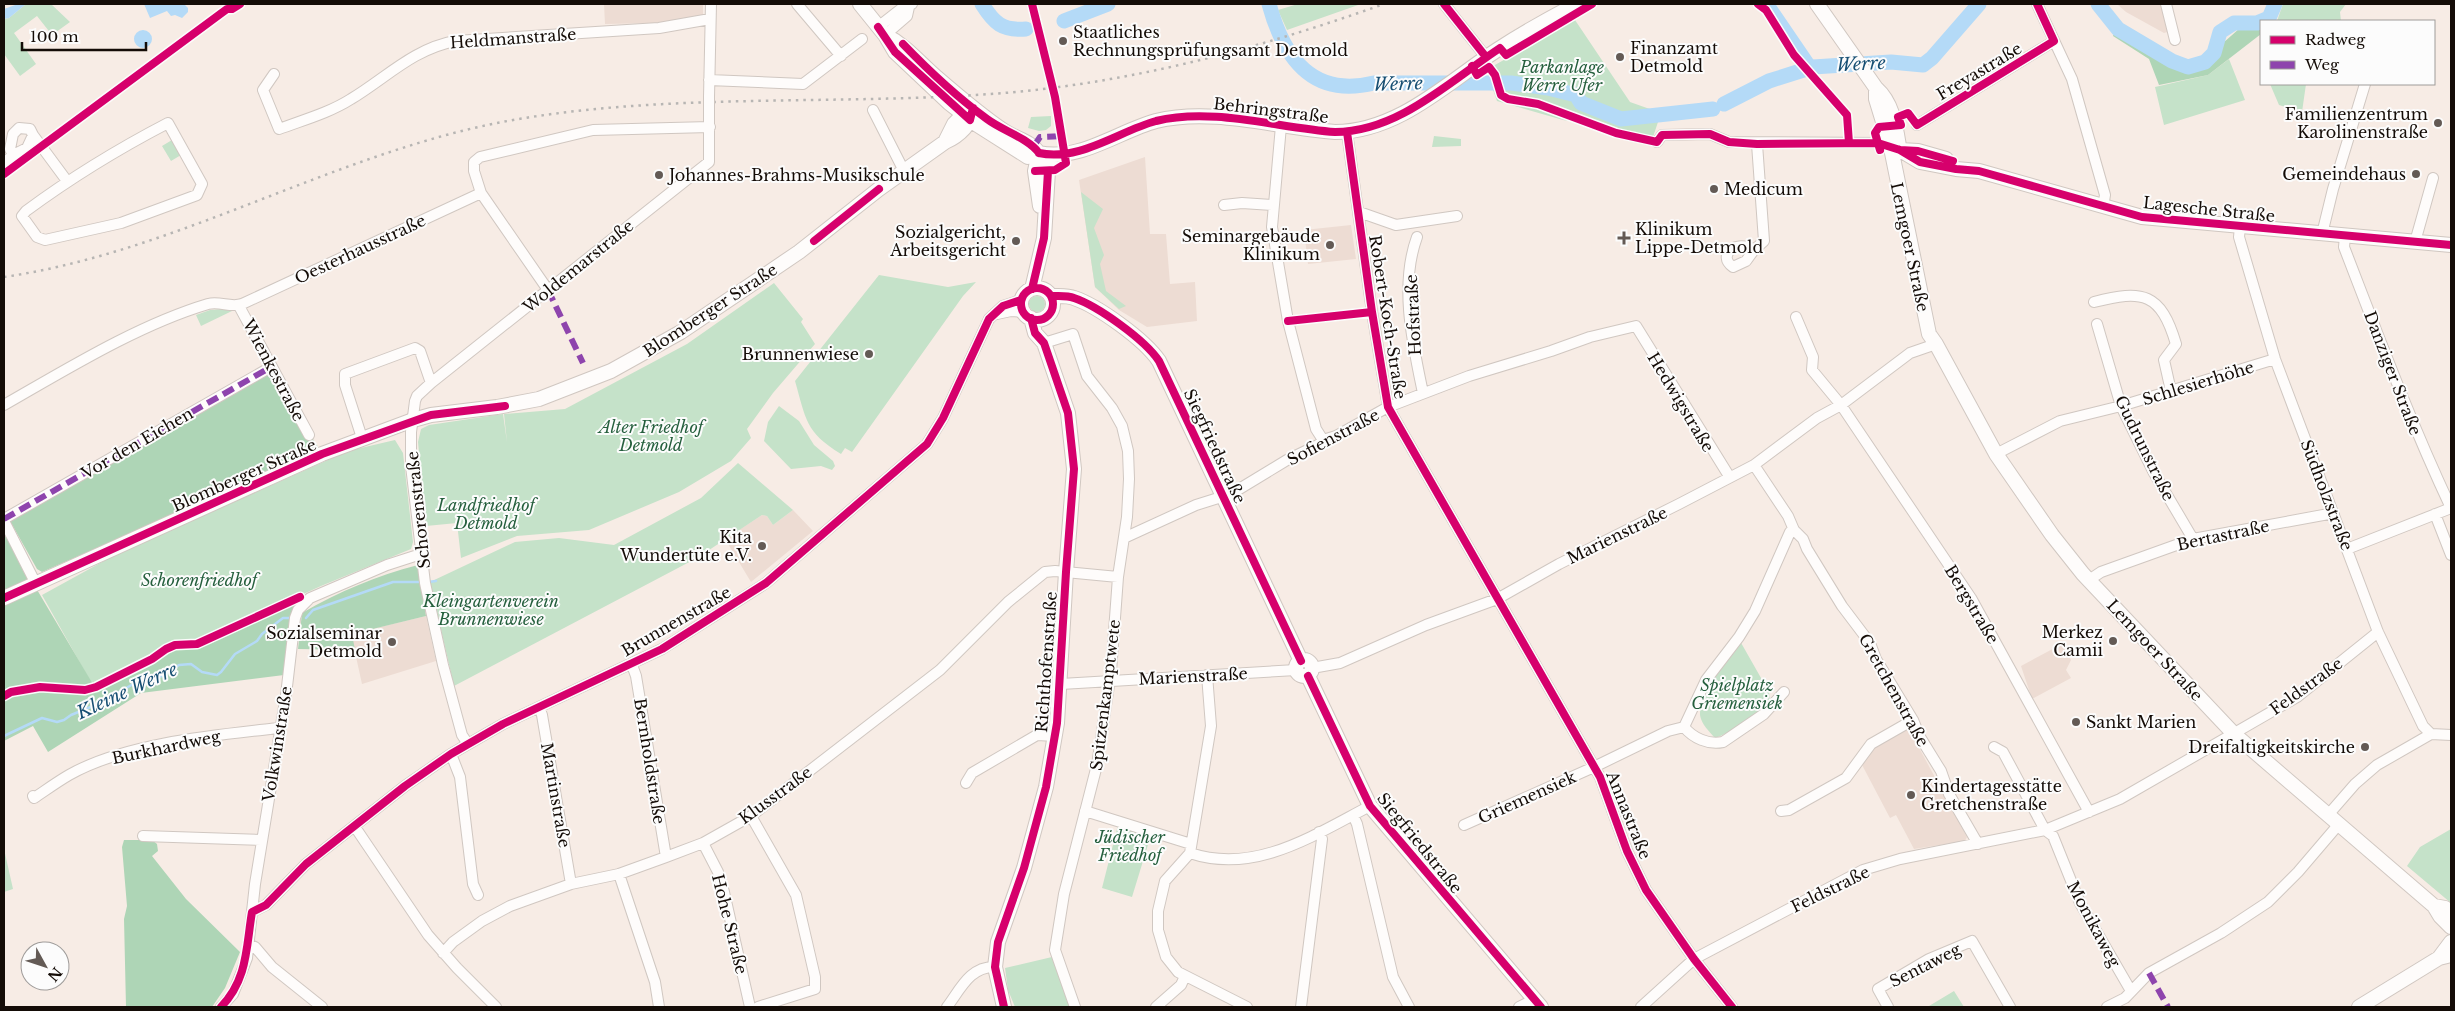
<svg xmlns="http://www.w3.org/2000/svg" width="2455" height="1011" font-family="'Libre Baskerville',serif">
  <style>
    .education { fill: #eddcd3 }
    .green { fill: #c5e2c9 }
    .forest { fill: #aed5b6 }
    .water { fill: #b4daf7 }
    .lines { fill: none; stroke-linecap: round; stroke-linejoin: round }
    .stream { stroke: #b4daf7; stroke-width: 2.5 }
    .canal { stroke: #b4daf7; stroke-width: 9 }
    .river { stroke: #b4daf7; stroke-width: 15 }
    .street-casing { stroke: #d0c7c1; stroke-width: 12 }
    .secondary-casing { stroke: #d0c7c1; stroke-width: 16 }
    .street { stroke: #fefcfb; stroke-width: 10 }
    .secondary { stroke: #fefcfb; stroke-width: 14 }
    .rail { stroke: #b7b5b3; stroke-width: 2.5; stroke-dasharray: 2.5 5; stroke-linecap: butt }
    .street-bridge-casing { stroke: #d0c7c1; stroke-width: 12; stroke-linecap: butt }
    .street-bridge { stroke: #fefcfb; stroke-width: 10 }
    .quiet { stroke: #8e44ad; stroke-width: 6; stroke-dasharray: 12 6; stroke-linecap: butt }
    .cycleway-casing { stroke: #fcfcfc; stroke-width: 11 }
    .cycleway { stroke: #d6006c; stroke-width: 8 }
    .poi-dot { fill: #635a55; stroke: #fcfcfc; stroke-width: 2 }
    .labels { text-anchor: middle; stroke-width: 4; stroke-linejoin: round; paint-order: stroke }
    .poi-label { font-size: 16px; fill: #140c07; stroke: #fcfcfc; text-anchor: end }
    .street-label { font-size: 16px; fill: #140c07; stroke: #fcfcfc }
    .park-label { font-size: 16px; font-style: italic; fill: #255f3d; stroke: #fcfcfc }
    .water-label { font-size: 18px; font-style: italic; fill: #174f73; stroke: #fcfcfc }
  </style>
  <rect width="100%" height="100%" fill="#f7ece5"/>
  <path class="education" d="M604,4H703V16L656,23L605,24Z
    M2117,4H2164L2171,31L2164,33L2126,12Z
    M1145,157L1150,234H1166L1170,284L1195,282L1197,321L1147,327L1119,310L1095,287L1079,180Z
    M1351,225L1356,259L1308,264L1304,230Z
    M793,510L813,531L751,582L725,539L762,515L767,516L773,525Z
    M426,616L436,661L362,684L351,634Z
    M2062,644L2071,660L2066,670L2071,678L2032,699L2021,666Z
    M1909,729L1967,837L1965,841L1914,849L1896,815L1890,818L1861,763L1875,745Z"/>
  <path class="green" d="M26,4H51L70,22L52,35L37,16L14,33L36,64L20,76L4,54V19L9,18Z
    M1298,4H1361L1287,30L1278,10Z
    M2283,4H2346L2340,12L2341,21H2277Z
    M1575,20L1630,102L1661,113L1653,137L1563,120L1497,101L1486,70Z
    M2229,59L2245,100L2164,125L2155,87L2208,75Z
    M2270,84H2306L2302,112L2279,105Z
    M1051,116V126L1046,130L1039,131L1028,128L1031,117Z
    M1434,136L1461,139V146L1432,147Z
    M172,140L181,155L171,161L162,146Z
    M1081,192L1103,209L1094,228L1104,255L1100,264L1106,291L1126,306L1119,309L1095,287Z
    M879,275L948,287L976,282L963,296L852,452L845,448L841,454C805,432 806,419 795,381Z
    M774,283L803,319L801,322L815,344L773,393L747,429L751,438L731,461L679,492L589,530L517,536L461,558L457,523L426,526L418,442L421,429L429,425L503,414L507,442L504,414L565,409L687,344Z
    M1029 304a8 8 0 1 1 16 0a8 8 0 1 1-16 0Z
    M222,309L232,311L201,326L196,315L210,310Z
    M779,406L799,421L814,445L833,461L835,466L832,470L821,466L791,469L764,441L768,422Z
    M395,440L403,453L413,542L411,549L321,586L200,641L163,646L153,656L93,686L42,595L113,556L348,451Z
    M738,463L793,510L773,525L767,516L762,515L697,558L454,686L430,582L515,542L559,538L614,545L701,498Z
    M1740,641L1769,692C1769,696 1771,700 1768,704C1760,717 1729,733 1715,738C1710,732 1701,724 1700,715C1699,692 1727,659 1740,641Z
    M1118,825L1151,835L1132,897L1102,888Z
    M2451,829V903L2407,866L2420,847Z
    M4,849L13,889L4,892Z
    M1052,957L1072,1007H1015L1008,990L1005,968Z
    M1954,991L1964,1007H1930L1929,1006Z"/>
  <path class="forest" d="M2261,24V34L2208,75L2159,85L2149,59L2113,36L2114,33C2143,49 2176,79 2211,65L2223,43L2240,28Z
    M269,371L320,450L42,572L37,569L10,521Z
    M4,534L97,691L174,649L196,647L296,603L284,675L141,693L48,752L33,726L4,741Z
    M418,565L426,616L352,634L355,650L298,649L302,613C340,591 376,576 418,565Z
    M124,840H152L157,844L158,851L152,856L186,899L240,952L225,988L212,1007H126L124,919L127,906L122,847Z"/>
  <path class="water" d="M18,4H26L9,18L4,19V9Z
    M144,4H184L188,8V12L182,18L175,15L171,16L167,11L150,18Z
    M134 39a9 9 0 1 1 18 0a9 9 0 1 1-18 0Z"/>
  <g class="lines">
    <path class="stream" d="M428,582L436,581
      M306,618L313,610L393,582H423
      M4,736L42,718L57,722L64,720L71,715L98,704L135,683L162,676L179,665L191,664L202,672L217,675L221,672L235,654L257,641L262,634L283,618H291"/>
    <path class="canal" d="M1770,4L1813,67"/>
    <path class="river" d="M982,4C994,23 1002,31 1026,29
      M1269,4C1284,59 1313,98 1374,83H1511L1548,88L1576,95L1581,103L1621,119L1713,109
      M2098,4L2118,29L2172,61L2188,67L2205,62L2214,53L2220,32L2234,23H2257L2269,18L2275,4
      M1064,21L1108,4
      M1724,104L1769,81L1813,67L1891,62L1923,65L1932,58L1979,4"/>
    <defs>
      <path id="street" d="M797,4L841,56
        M1444,4L1486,57
        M2037,4L2072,79L2105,195L2103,207
        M2166,4L2175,40
        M878,27L901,9L912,4
        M885,35L907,16L909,7
        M274,74L263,90L279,129C303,120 329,113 351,99C386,78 413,49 455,41L659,28L710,19
        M709,80L803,84L862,39
        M709,97L711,4
        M873,110L904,171
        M168,123L202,184L197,195L121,223L45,240L37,237L22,216L26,211C72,177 118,149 168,123Z
        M1917,125L2054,41
        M1281,126L1272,227L1288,321L1316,429L1323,440
        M1347,132L1372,312L1388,407L1600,777L1627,851L1646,890L1694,959L1732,1007
        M33,135L67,181
        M1657,142L1662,135L1710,134L1729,142L1878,143L1891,148
        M4,163L13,155L27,148L33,135L30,129L19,128L13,134L10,149L13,155
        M1224,205L1242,203L1273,205
        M1359,212L1396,225L1457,216
        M2240,227L2239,237L2275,359L2378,632L2423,726L2431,734L2451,735
        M2322,234L2333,189L2365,84
        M2345,236L2344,247C2378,335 2411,423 2451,508
        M1417,237C1399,286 1413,345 1423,393
        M2415,242L2433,178
        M1754,250C1737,239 1716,255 1733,267L1746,261L1754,250L1764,241L1757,144
        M548,290L481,193L474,171V162L480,157L593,130L710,127
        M2094,302C2143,289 2161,293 2176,344L2164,360L2171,391
        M239,306L309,435
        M997,314L1011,311L1023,312
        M1796,317L1813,357L1812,370L1841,405L1971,598L2089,812
        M2097,324L2121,406L2154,473L2193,539
        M1044,343L1073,334L1087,376L1112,408L1122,426L1128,451L1129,479L1127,517L1118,577L1111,672L1097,765L1064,894L1055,950L1075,1007
        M4,405C67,369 138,325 208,304C220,301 231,308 242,304L481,193
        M362,438L345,385V374L415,348L420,351L431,383
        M1996,454L2060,421L2121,406L2275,359
        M1754,465L1788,516L1794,530L1803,539L1807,549L1842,606L1870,643L1876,659L1913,720L1920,737L1941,771L1949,794L1978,844
        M2435,514L2451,555
        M4,519L271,367
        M4,521L36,584
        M1124,538L1196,505L1231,494L1287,460L1318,445L1323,440L1336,436L1388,407L1469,376L1551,351L1590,337L1636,326L1729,476
        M2347,549L2451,508
        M2089,580L2101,572L2193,539L2334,513
        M632,665L636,676L666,857
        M1312,668L1340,663L1426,625L1497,599L1559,564L1679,504L1754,465L1817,418L1841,405L1910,353L1936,344
        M1207,675L1211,726L1190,853L1165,881L1158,911V930L1166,957L1178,972L1247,1007
        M1061,684L1296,670
        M539,707L542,715L571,884
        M1684,727L1706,680L1739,637L1755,611L1790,532L1794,530
        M1684,727C1693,738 1708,745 1723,742L1764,714L1784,692
        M468,744L462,735L443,665L425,583L411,466V432L415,401L417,396L431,383L709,162V115
        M1994,747L2003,752L2045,830L2053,836L2080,903L2131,991
        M451,754L460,777L473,884L478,895
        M966,783L972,773L1037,735L1055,736
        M33,796L34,798C46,790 57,782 69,775C125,743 216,735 279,728
        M1085,811L1191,844
        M1781,811L1789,810L1846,778L1871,744L1913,720
        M1353,815L1357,824L1393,977L1409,1007
        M2328,815L2355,784L2377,765L2431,734
        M751,816L796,895L815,977V989L758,1007
        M1464,825L1594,767L1668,731L1684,727
        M355,827L428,935L457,968L496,1007
        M143,836L261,840
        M703,843L718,872L724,892L750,1007
        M1190,853C1255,875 1314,835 1370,806
        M619,874L655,982L659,1007
        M252,912L266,905L306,864L405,786L451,754L503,724L662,649L766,583L927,444L943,418L989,319L1003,306L1021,300
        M248,944L255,947L272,967L322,1007
        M443,953L453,942L482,921L510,906L571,884L619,874L666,857L703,843L751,816L940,670L1008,602L1045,572L1055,571L1118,577
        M221,1007L233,994L247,958L255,884L286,695L295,618L298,610L310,598L387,565L421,554
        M947,1007C960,990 970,966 995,967
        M1156,1007L1181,985L1185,976
        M1301,1007L1322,839L1319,832
        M1519,1007L1533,1000
        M1641,1007L1694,959L1863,870L1900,859L2045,830L2120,799L2297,697L2378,632
        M1888,1007L1878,989L1929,959L1972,941L2010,1007
        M2107,1007L2125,998L2149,973L2221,933L2268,902L2298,872L2339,824"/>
      <path id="secondary" d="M860,4L885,35L895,52L949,103L976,124L1028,157L1039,153
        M1817,4L1876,88C1894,104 1896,129 1900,152
        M885,35C905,45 918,61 935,76C957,95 980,115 1004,131C1016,139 1030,141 1039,153
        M1876,88V99L1891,148L1929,334L1936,344L1996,454L2052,535L2083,574L2234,734L2434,906L2440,916L2451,927
        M945,142L954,124L968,110
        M1900,150L1920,162L1956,169L1979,171L2142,217L2451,245
        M1901,150L1918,151L1946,159
        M1039,153C1079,162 1119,131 1156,121C1213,107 1278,128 1335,132C1398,132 1448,82 1497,50C1523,33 1550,18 1577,4
        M1039,153L1035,171L1040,206
        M1021 304a16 16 0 1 1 32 0a16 16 0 1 1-32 0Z
        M1032,289L1044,238L1048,171L1052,156
        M1051,296C1058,296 1067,295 1074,298C1098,306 1145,340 1159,361L1301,661
        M4,598L322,454L413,420L431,415L497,407L539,399L611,371L681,332L799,252L879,189L945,142C959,136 973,123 973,108
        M1296 668a8 8 0 1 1 16 0a8 8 0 1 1-16 0Z
        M1308,676L1370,806L1541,1007
        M2434,906L2445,908L2451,913
        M2439,958L2451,942
        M1004,1007L995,967L998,942L1024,868L1046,787L1057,723L1066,572L1074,469L1068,413L1044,343L1035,333L1031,318
        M2359,1007L2439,958L2451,955"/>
    </defs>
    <use href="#street" class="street-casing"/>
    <use href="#secondary" class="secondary-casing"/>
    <use href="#street" class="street"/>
    <use href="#secondary" class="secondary"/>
    <path class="rail" d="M4,277C181,251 337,151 513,120C674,92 841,106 1004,93C1135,82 1260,48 1384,4"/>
    <defs>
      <path id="street-bridge" d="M709,97V115"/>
    </defs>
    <use href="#street-bridge" class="street-bridge-casing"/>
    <use href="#street-bridge" class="street-bridge"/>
    <path class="quiet" d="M1034,146L1040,137L1062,136
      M548,290L583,363
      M4,519L271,367
      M2149,973L2168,1007"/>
    <defs>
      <path id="cycleway" d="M1032,4L1055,97L1066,163L1055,170L1035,171
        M1444,4L1486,57
        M1758,4L1766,10L1794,55L1847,115L1849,143
        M878,27L895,52L970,120L973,108
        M903,44C929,71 957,97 987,119C1003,131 1028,138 1039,153
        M1472,66L1477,75L1489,67L1495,75L1501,95L1508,99L1538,104L1616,133L1657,142L1662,135L1710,134L1729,142L1757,144L1878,143L1900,150L1918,151L1953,161
        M1347,132L1372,312L1388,407L1600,777L1627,851L1646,890L1694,959L1732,1007
        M1880,150L1875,133L1879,127L1901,125L1898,117L1908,113L1917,125L2054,41L2037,4
        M1900,150L1920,162L1956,169L1979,171L2142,217L2451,245
        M1039,153C1079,162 1119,131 1156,121C1213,107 1278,128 1335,132C1398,132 1450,81 1500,48L1506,55L1592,4
        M4,174L227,9H232L240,4
        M814,241L879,189
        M1021 304a16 16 0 1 1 32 0a16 16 0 1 1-32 0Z
        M1032,289L1044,238L1048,171
        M1051,296C1058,296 1067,295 1074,298C1098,306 1145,340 1159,361L1301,661
        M1288,321L1372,312
        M4,598L322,454L431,415L505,406
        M1308,676L1370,806L1541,1007
        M4,696L11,692L40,687L85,690L96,687L152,659L166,649L175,645L197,644L300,597
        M221,1007C248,979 246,947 252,912L266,905L306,864L405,786L451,754L503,724L662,649L766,583L927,444L943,418L989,319L1003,306L1021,300
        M1004,1007L995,967L998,942L1024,868L1046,787L1057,723L1066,572L1074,469L1068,413L1044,343L1035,333L1031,318"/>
    </defs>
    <use href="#cycleway" class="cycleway-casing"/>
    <use href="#cycleway" class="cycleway"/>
  </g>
  <g class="poi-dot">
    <circle cx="1063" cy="41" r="5"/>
    <circle cx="1620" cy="57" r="5"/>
    <circle cx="2438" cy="123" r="5"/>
    <circle cx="2416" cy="174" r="5"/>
    <circle cx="659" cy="175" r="5"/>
    <circle cx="1714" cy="189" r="5"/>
    <path d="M1621.5 230.5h5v5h5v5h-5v5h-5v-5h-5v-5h5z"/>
    <circle cx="1016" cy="241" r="5"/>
    <circle cx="1330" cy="245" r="5"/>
    <circle cx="869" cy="354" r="5"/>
    <circle cx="762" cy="546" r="5"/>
    <circle cx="2113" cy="641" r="5"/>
    <circle cx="392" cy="642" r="5"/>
    <circle cx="2076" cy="722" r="5"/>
    <circle cx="2365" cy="747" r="5"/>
    <circle cx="1911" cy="795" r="5"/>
  </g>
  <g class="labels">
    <g class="poi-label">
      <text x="1073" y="38" text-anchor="start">Staatliches<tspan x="1073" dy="18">Rechnungsprüfungsamt Detmold</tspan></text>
      <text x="1630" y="54" text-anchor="start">Finanzamt<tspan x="1630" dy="18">Detmold</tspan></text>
      <text x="2428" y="120">Familienzentrum<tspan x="2428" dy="18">Karolinenstraße</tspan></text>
      <text x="2406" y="180">Gemeindehaus</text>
      <text x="669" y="181" text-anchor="start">Johannes-Brahms-Musikschule</text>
      <text x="1724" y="195" text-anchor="start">Medicum</text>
      <text x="1635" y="235" text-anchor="start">Klinikum<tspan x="1635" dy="18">Lippe-Detmold</tspan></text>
      <text x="1006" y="238">Sozialgericht,<tspan x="1006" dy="18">Arbeitsgericht</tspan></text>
      <text x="1320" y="242">Seminargebäude<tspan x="1320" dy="18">Klinikum</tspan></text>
      <text x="859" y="360">Brunnenwiese</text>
      <text x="752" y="543">Kita<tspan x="752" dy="18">Wundertüte e.V.</tspan></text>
      <text x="2103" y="638">Merkez<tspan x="2103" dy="18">Camii</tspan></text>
      <text x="382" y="639">Sozialseminar<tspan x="382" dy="18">Detmold</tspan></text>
      <text x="2086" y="728" text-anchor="start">Sankt Marien</text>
      <text x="2355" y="753">Dreifaltigkeitskirche</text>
      <text x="1921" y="792" text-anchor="start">Kindertagesstätte<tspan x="1921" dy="18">Gretchenstraße</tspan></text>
    </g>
    <g class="street-label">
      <text transform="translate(513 38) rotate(-4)" y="6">Heldmanstraße</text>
      <text transform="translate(1979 71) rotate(-31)" y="6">Freyastraße</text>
      <text transform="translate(1271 110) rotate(7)" y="6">Behringstraße</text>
      <text transform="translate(2209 209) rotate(6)" y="6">Lagesche Straße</text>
      <text transform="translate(1910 247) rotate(78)" y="6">Lemgoer Straße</text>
      <text transform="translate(360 249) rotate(-25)" y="6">Oesterhausstraße</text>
      <text transform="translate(578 266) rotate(-39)" y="6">Woldemarstraße</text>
      <text transform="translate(710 310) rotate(-33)" y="6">Blomberger Straße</text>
      <text transform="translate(1413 315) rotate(-93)" y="6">Hofstraße</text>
      <text transform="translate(1388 317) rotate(81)" y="6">Robert-Koch-Straße</text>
      <text transform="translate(274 370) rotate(62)" y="6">Wienkestraße</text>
      <text transform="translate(2393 373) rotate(69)" y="6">Danziger Straße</text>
      <text transform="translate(2198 383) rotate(-17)" y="6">Schlesierhöhe</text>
      <text transform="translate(1681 402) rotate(59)" y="6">Hedwigstraße</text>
      <text transform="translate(1333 437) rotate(-28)" y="6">Sofienstraße</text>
      <text transform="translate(137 443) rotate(-30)" y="6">Vor den Eichen</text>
      <text transform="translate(1215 446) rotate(65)" y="6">Siegfriedstraße</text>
      <text transform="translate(2145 448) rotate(64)" y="6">Gudrunstraße</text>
      <text transform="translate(244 475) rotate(-24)" y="6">Blomberger Straße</text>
      <text transform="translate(2327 495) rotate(69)" y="6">Südholzstraße</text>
      <text transform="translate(418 510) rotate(-96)" y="6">Schorenstraße</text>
      <text transform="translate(1617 535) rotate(-26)" y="6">Marienstraße</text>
      <text transform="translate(2223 535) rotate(-12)" y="6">Bertastraße</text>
      <text transform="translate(1972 604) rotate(59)" y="6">Bergstraße</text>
      <text transform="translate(676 621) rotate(-30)" y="6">Brunnenstraße</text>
      <text transform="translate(2155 650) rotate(47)" y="6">Lemgoer Straße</text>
      <text transform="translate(1046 662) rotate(-86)" y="6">Richthofenstraße</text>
      <text transform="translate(1193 676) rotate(-3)" y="6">Marienstraße</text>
      <text transform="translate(2306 686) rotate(-36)" y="6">Feldstraße</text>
      <text transform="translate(1894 690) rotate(61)" y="6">Gretchenstraße</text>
      <text transform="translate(1105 695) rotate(-83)" y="6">Spitzenkamptwete</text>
      <text transform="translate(277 744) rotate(-81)" y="6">Volkwinstraße</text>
      <text transform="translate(166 747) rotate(-12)" y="6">Burkhardweg</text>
      <text transform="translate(650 761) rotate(81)" y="6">Bernholdstraße</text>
      <text transform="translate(556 795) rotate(80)" y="6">Martinstraße</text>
      <text transform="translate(775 795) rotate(-36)" y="6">Klusstraße</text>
      <text transform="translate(1527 797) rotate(-24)" y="6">Griemensiek</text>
      <text transform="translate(1629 815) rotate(68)" y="6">Annastraße</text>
      <text transform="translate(1420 843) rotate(51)" y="6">Siegfriedstraße</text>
      <text transform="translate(1830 889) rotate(-26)" y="6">Feldstraße</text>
      <text transform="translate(730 924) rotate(76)" y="6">Hohe Straße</text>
      <text transform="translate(2094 924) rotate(62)" y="6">Monikaweg</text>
      <text transform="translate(1925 965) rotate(-27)" y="6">Sentaweg</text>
    </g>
    <g class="park-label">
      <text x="1562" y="73">Parkanlage<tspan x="1562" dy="18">Werre Ufer</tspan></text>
      <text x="651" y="433">Alter Friedhof<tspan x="651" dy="18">Detmold</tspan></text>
      <text x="486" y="511">Landfriedhof<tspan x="486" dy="18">Detmold</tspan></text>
      <text x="199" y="586">Schorenfriedhof</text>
      <text x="491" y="607">Kleingartenverein<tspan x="491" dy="18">Brunnenwiese</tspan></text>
      <text x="1737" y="691">Spielplatz<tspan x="1737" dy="18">Griemensiek</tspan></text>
      <text x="1130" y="843">Jüdischer<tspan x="1130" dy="18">Friedhof</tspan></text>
    </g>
    <g class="water-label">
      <text transform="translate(1861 64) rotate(-3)" y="6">Werre</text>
      <text transform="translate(1398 84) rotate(-2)" y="6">Werre</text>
      <text transform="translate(127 691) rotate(-25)" y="6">Kleine Werre</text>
    </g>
  </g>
  <rect width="2455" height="1011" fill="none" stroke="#140c07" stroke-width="10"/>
  <rect x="2260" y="20" width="175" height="65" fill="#fcfcfc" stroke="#9f9c9a"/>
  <rect x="2270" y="36" width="25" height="8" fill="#d6006c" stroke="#9f9c9a"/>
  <text x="2305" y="45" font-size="15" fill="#140c07">Radweg</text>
  <rect x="2270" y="61" width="25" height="8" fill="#8e44ad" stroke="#9f9c9a"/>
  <text x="2305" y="70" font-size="15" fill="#140c07">Weg</text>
  <g transform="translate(45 966) rotate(130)"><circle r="24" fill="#fcfcfc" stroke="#9f9c9a"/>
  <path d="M0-4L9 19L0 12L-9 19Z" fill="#635a55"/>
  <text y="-8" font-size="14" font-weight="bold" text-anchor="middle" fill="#140c07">N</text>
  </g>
  <path d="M22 42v8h124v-8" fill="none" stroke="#140c07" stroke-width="2.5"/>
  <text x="30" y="42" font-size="15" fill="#140c07" stroke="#fcfcfc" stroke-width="4" paint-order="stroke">100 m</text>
</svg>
